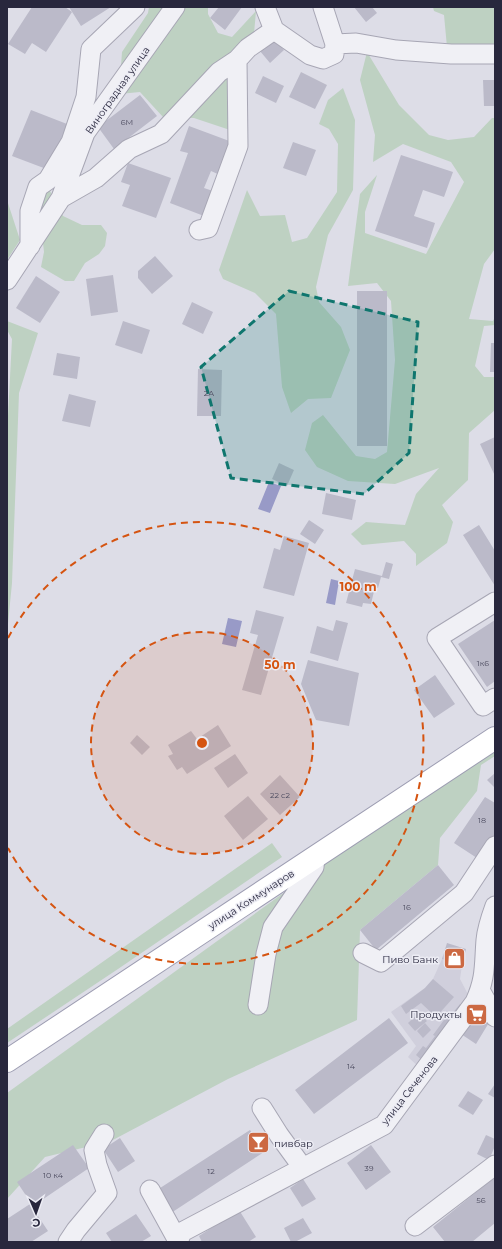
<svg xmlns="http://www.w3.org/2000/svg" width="502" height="1249" font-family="Montserrat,sans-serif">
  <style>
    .built { fill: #d0cfdc }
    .green { fill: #bed1c2 }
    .water { fill: #989ac7 }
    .building { fill: #bbbac9 }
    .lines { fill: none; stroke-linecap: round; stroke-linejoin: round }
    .minor-casing { stroke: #a7a6b4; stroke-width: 21 }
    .major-casing { stroke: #9d9db2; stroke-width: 24 }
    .minor { stroke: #f0f0f5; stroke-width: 19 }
    .major { stroke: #fff; stroke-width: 22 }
    .marked { fill: #0f766e; fill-opacity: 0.2; stroke: #0f766e; stroke-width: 3; stroke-dasharray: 8 5; stroke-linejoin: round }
    .ring { fill: none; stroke: #d55411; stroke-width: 2; stroke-dasharray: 7 5 }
    .labels { text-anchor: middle; stroke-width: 3; stroke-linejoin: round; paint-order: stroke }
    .number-label { font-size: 8px; fill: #4d4c60 }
    .street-label { font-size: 10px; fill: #28273d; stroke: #ececf4 }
    .poi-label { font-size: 10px; fill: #28273d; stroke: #ececf4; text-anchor: end }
    .centre { fill: #d55411; stroke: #ececf4; stroke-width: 2 }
    .ring-label { font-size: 12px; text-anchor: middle; font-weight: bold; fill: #d55411; stroke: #ececf4; stroke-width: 3; stroke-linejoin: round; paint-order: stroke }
  </style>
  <rect width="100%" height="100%" fill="#dddde7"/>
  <path class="built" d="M442,959L462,965L460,979L471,1000L420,1068L408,1057L416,1046L391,1012L425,988L433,979Z"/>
  <path class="green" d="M149,7H208V14L218,33L232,37L256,11L253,45L234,77L239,133L194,118L163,117L140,92L119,94L122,52L148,13Z
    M433,7H495V57L447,47L444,15L434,11Z
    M367,52L399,105L429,135L448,140L474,137L492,118H495V249L484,264L469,319L493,321L495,317V325L484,326L475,366L484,377H495V410L469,433L468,480L442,505L453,522L447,543L416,566V554L404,541L362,545L351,534L366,522L405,525L416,494L439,468L395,484L348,481L317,467L305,450L312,423L323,415L356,456L375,459L387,452L395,360L391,301L377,283L348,286L360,194L377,175L365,212V233L426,254L464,182L451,162L403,144L373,162L375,135L360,80Z
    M343,88L355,120L353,190L328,235L316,287L319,302L341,327L350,350L331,398L308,399L291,413L282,387L276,314L255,293L223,279L219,270L247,190L260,216L285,215L292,242L307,238L337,192L338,144L329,129L319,124L328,100Z
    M27,188L49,189L63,216L82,225H101L107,233L105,246L99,254L85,263L74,281H65L41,267L44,252L40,215L25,200Z
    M7,200L20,240L7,260Z
    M7,321L38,333L19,393L12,583L7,634V435L12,339L7,330Z
    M495,740V756L481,765L477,791L440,838L438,865L360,930L357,1020L228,1079L111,1141L45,1157L7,1199V1093Z
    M272,843L282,857L118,969L7,1043V1029Z"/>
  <path class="water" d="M269,482L281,486L270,513L258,509Z
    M331,579L339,581L335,605L326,603Z
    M228,618L242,621L236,647L222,644Z"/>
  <path class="building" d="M32,7H65L72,12L46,52L32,43L25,54L8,44Z
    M69,7H111L81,26Z
    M219,7H242L225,30L210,18Z
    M354,7H372L377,13L366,22Z
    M274,39L284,50L270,63L260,51Z
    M301,72L327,85L315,109L289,97Z
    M263,76L284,86L276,103L255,93Z
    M483,80H495V106H484Z
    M140,95L157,116L114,149L98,127Z
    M31,110L67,124L49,170L12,156Z
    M189,126L232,142L220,175L211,171L204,188L213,191L204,216L170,203L188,153L180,151Z
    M293,142L316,150L306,176L283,168Z
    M401,155L453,172L444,197L423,190L414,216L435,223L427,248L375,231Z
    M128,163L171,178L156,218L122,206L130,185L121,182Z
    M155,256L173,276L152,294L138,278V271Z
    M113,275L118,312L91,316L86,279Z
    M36,276L60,292L40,323L16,308Z
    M357,291H387V446H357Z
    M192,302L213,312L203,334L182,324Z
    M123,321L150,330L142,354L115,345Z
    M491,343H495V372H490Z
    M57,353L80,357L77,379L53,375Z
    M198,369L222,370L221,416H197Z
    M69,394L96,401L90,427L62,421Z
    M495,437V476L480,444Z
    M279,463L294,470L287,486L272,479Z
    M326,493L356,500L352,520L322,514Z
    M309,520L324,530L315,544L300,534Z
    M479,525L495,551V586L463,535Z
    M284,536L309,543L294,596L263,588L274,548L280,550Z
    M386,562L393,564L389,579L381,577L378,588L375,587L371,604L363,603L362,607L346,603L355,569L382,576Z
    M256,610L284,617L261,695L242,690L258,635L250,633Z
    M336,620L348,623L338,661L310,653L317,626L333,631Z
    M495,620V681L487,687L458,644Z
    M308,660L359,673L349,726L316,720L301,684Z
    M435,675L455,704L434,718L414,690Z
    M218,725L231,746L187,774L182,767L177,770L168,756L173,754L168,745L191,731L197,739Z
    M137,735L150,747L142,755L130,743Z
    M235,754L248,773L228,788L214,768Z
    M495,773V788L487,780Z
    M280,775L300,797L280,815L260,794Z
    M248,796L268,819L243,840L224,816Z
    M485,797L495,803V837L480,860L454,843Z
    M438,865L454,885L376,950L360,930Z
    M447,943L466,949L462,965L442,959Z
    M433,979L454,997L436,1017L421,1003L406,1014L401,1006L425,988Z
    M460,1004L466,1008L424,1062L416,1055L423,1046L426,1048L435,1036L433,1035L449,1013L451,1015Z
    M478,1010L490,1021L476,1044L461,1034Z
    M419,1013L427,1021L415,1031L408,1023Z
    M389,1018L408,1043L314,1114L295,1090Z
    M425,1023L431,1030L423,1038L417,1031Z
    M495,1084V1098L488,1094Z
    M468,1091L483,1100L473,1115L458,1106Z
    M250,1130L264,1152L171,1213L157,1190Z
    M486,1135L495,1139V1146L489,1160L477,1154Z
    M120,1138L135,1161L118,1172L103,1149Z
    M73,1145L89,1168L33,1206L17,1182Z
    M371,1145L391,1172L366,1190L347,1163Z
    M495,1177V1223L472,1242H445L433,1227Z
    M303,1179L316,1199L302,1207L290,1188Z
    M30,1204L48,1231L31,1242H7V1219Z
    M239,1210L256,1237L248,1242H202L199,1236Z
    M136,1214L151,1236L141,1242H112L106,1233Z
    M303,1218L312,1233L295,1242H291L284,1228Z"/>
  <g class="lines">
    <defs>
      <path id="minor" d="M265,7L274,30L310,55L323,59L334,54L335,44L323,7
        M335,44L356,43L396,50L451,54H495
        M61,198L96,178L129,149L161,134L219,72L237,60L248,48L274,30
        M199,230L208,228L238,146L237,60
        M30,246V211L38,187L48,180L71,142L86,97L91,49L135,7
        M7,280L61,198L85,133L175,7
        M495,602L437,638L483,706L495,698
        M363,953L381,962L464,893L495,846
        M480,990L495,1017
        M258,1005L266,954L273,927L314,867L315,857
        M262,1108L279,1135L303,1168
        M150,1190L178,1241
        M415,1226L495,1165
        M68,1242L76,1230L107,1193L97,1165L94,1150L104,1134
        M178,1242L182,1232L384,1125L475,1002C486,978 484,965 486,940C487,928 491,917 495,906"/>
      <path id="major" d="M7,1061L495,738"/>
    </defs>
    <use href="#minor" class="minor-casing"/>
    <use href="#major" class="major-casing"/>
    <use href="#minor" class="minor"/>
    <use href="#major" class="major"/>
  </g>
  <path class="marked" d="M289,291L418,322L409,453L364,494L231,478L201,367Z"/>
  <circle cx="202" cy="743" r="111" fill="#d55411" fill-opacity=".12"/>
  <g class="ring">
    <circle cx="202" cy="743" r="111"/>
    <path d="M8 638A221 221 0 1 1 8 848"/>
  </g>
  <defs>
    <symbol id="shop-square" viewBox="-11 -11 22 22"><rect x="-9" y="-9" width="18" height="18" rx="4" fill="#cc6942" stroke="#ececf4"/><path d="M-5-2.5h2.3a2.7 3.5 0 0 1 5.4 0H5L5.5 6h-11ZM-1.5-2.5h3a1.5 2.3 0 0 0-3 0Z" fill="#fff"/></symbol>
    <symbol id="supermarket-square" viewBox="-11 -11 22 22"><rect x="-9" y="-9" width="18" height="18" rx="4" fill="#cc6942" stroke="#ececf4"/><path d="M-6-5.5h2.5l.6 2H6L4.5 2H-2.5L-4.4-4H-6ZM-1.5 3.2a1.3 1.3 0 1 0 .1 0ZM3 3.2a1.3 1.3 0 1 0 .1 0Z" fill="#fff"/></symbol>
    <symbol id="bar-square" viewBox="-11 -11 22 22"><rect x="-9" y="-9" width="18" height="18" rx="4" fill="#cc6942" stroke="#ececf4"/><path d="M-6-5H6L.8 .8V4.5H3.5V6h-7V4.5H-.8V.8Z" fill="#fff"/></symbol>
  </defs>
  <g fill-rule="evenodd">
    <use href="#shop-square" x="442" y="946" width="25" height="25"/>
    <use href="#supermarket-square" x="464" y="1002" width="25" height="25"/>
    <use href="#bar-square" x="246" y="1130" width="25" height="25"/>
  </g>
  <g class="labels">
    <g class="number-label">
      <text x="127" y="125">6М</text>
      <text x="209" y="396">2А</text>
      <text x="483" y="666">1к6</text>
      <text x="280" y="798">22 с2</text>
      <text x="482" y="823">18</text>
      <text x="407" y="910">16</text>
      <text x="351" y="1069">14</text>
      <text x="369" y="1171">39</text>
      <text x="211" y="1174">12</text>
      <text x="53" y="1178">10 к4</text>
      <text x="481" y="1203">56</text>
    </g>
    <g class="street-label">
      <text transform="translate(117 90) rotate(-55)" y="4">Виноградная улица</text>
      <text transform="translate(251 899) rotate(-33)" y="4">улица Коммунаров</text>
      <text transform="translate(409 1090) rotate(-52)" y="4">улица Сеченова</text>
    </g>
    <g class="poi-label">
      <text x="438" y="963">Пиво Банк</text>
      <text x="462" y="1018">Продукты</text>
      <text x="274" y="1147" text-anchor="start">пивбар</text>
    </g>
  </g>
  <circle cx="202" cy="743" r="6" class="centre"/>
  <g class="ring-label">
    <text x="358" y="591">100 m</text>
    <text x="280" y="669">50 m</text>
  </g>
  <rect width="502" height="1249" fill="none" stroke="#28273d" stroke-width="16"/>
  <g transform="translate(36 1213) rotate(178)" stroke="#ececf4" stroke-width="3" paint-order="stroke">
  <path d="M0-3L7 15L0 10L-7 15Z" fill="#28273d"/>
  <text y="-6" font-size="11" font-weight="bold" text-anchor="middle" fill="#28273d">С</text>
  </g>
</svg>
